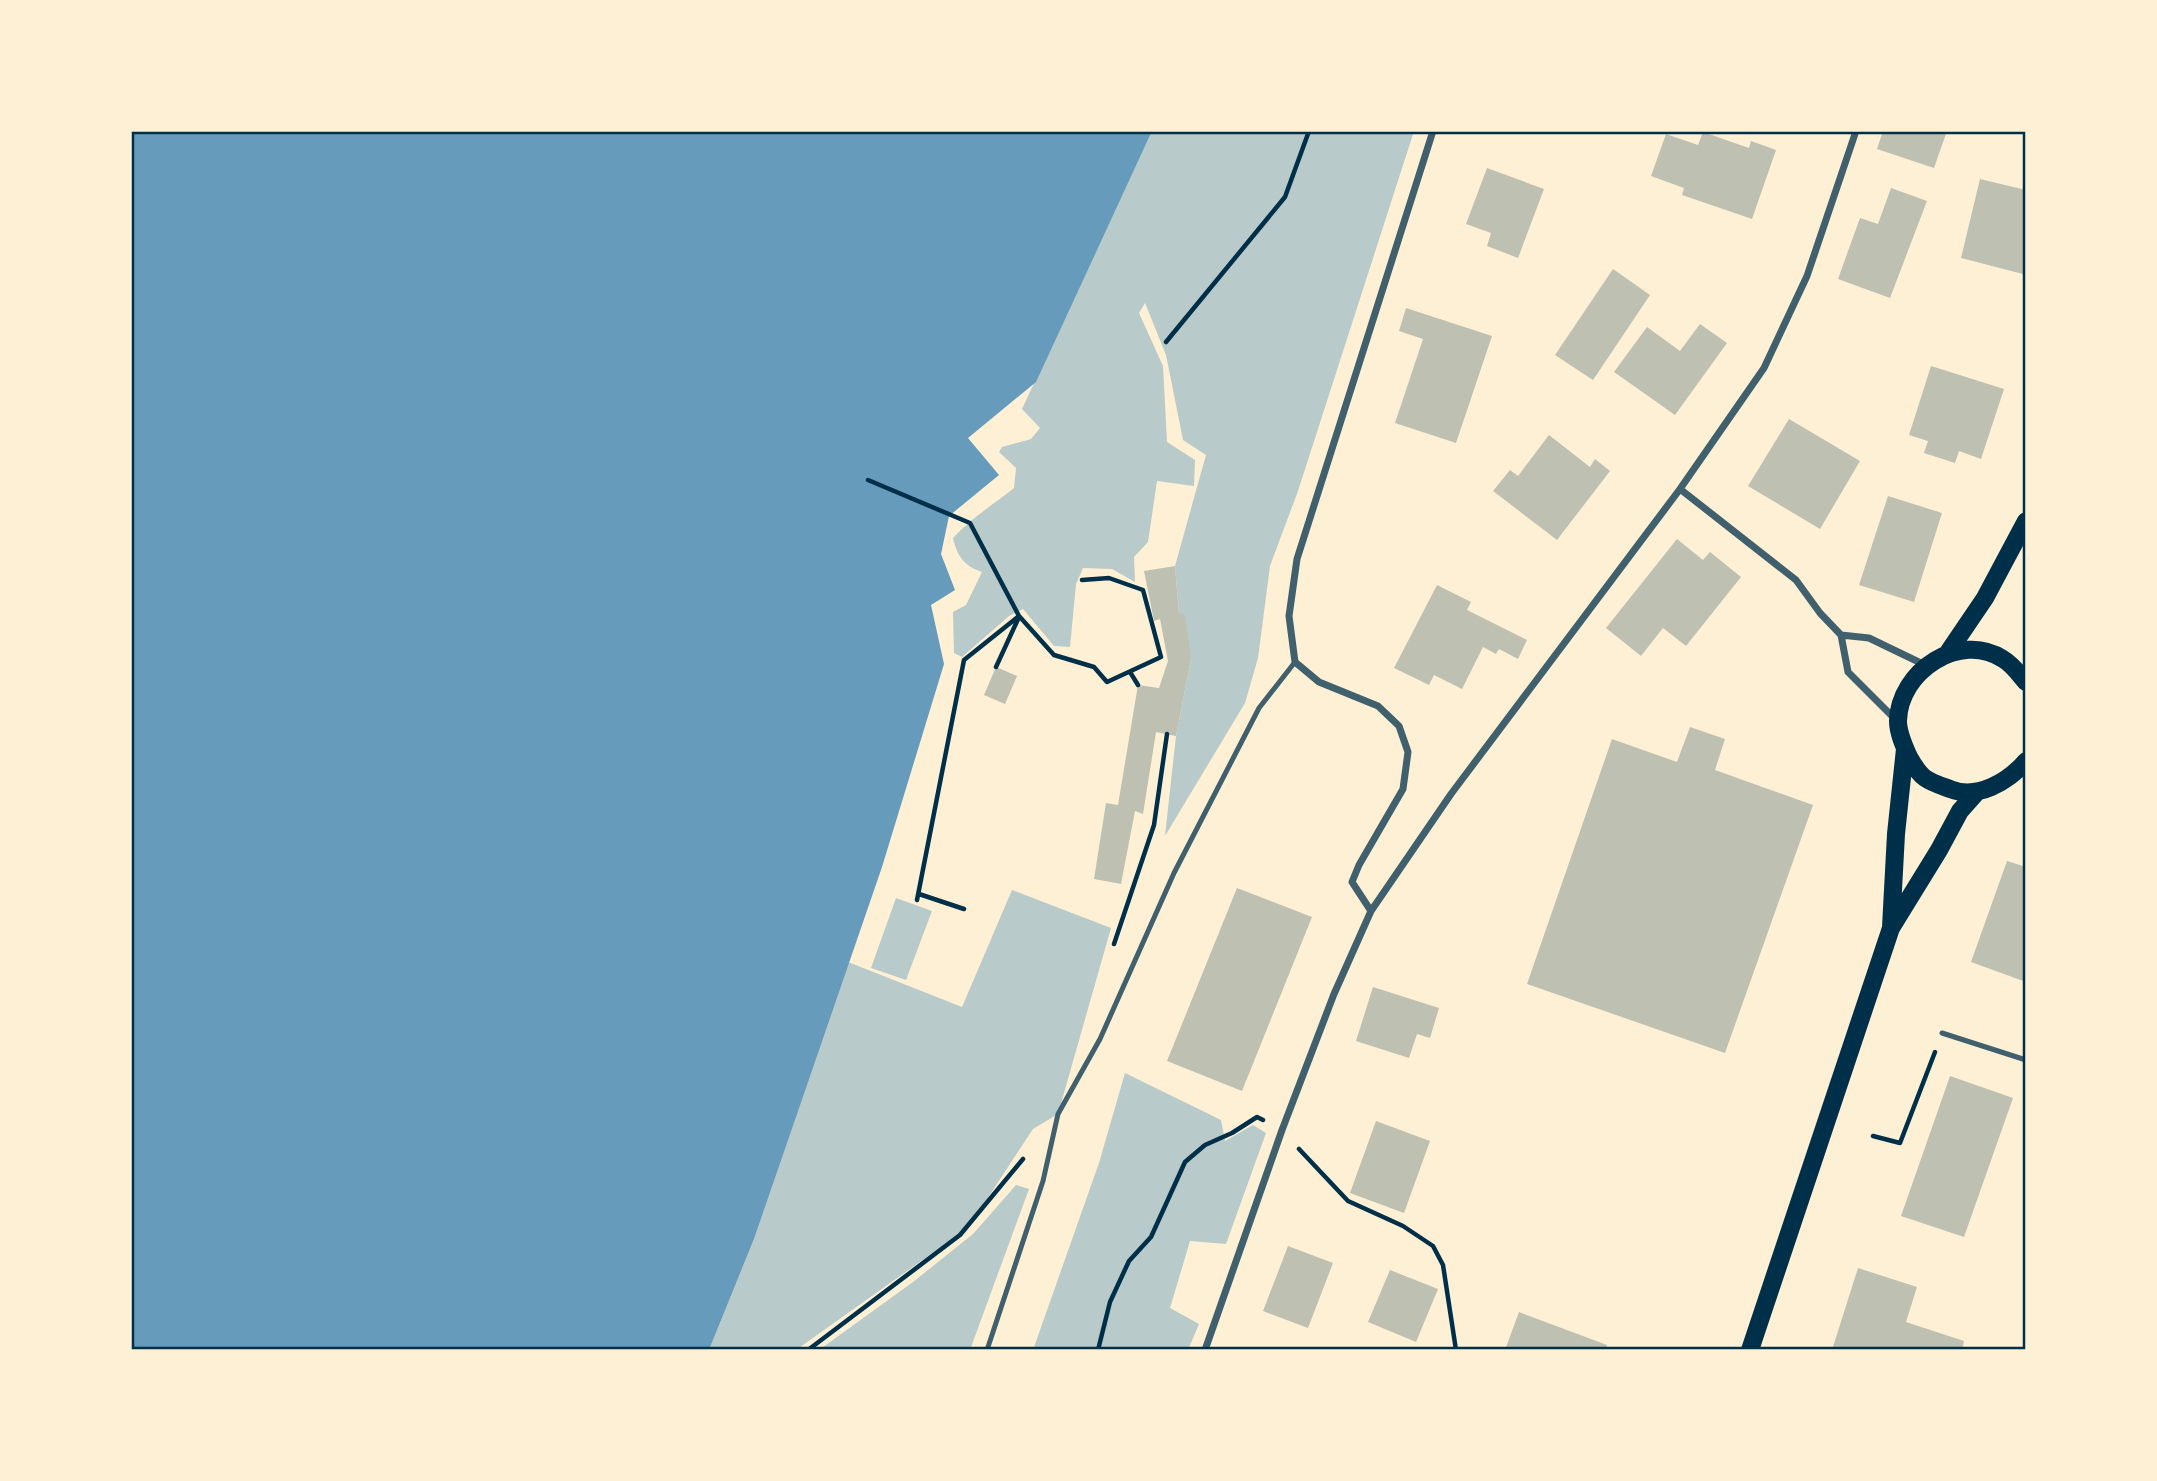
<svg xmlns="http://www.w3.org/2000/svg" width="2157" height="1481" font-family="'Varela Round',sans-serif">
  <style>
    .green { fill: #b9caca }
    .water { fill: #669bbc }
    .building { fill: #bec0b2 }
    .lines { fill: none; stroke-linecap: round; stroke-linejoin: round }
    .path { stroke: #003049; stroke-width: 4.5 }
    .service { stroke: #3f606c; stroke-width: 5 }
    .minor { stroke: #3f606c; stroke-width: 7 }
    .primary { stroke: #003049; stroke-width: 18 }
    .neatline { fill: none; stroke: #003049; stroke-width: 2.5 }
  </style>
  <rect width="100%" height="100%" fill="#fdf0d5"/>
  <path class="green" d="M1152,131H1414L1298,491L1270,566L1258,658L1245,703L1165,836L1176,736L1191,659L1179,613L1175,566L1206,455L1183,440L1166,355L1145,303L1139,313L1163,366L1167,442L1195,460L1194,486L1157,481L1148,542L1134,557L1135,582L1112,569L1083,568L1076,584L1070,647L1054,646L1023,609L1009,616L962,657L954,653L953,612L966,605L982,572C964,566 957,556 953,538C971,518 993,505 1014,488L1016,468L999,452L1002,447L1031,439L1040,428L1022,409Z
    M1012,890L1111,928L1058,1114L1033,1129L987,1199L959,1234L796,1350H709L754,1239L848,962L962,1007Z
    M896,898L932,911L906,980L871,968Z
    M1125,1073L1221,1120L1225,1141L1253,1125L1266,1133L1226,1244L1190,1241L1170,1308L1199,1324L1188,1350H1033L1099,1163Z
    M1016,1185L1029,1189L970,1350H819L913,1282L973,1234Z"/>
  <path class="water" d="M131,131H1152L1036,382L968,438L999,475L949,516L941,554L955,590L931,605L944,664L882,867L754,1239L709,1350H131Z"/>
  <path class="building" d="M1883,131H1947L1934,168L1877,149Z
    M1703,132L1749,148L1751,141L1776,150L1752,219L1682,195L1684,188L1651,176L1666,134L1698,145Z
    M1487,168L1544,189L1518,258L1487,246L1491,233L1466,224Z
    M1980,179L2026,190V263L2023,274L1961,258Z
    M1891,188L1927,201L1890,298L1838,279L1860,218L1878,224Z
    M1613,269L1650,295L1593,380L1555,355Z
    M1406,308L1492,336L1456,443L1395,423L1423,339L1399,331Z
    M1700,324L1727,343L1675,415L1614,372L1647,327L1680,351Z
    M1931,366L2004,389L1981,459L1959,451L1955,463L1924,453L1928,441L1909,435Z
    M1789,419L1860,461L1820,529L1748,486Z
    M1549,435L1590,467L1595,459L1610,471L1557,540L1493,491L1510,470L1518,476Z
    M1888,496L1942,513L1914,602L1859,585Z
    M1677,539L1703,560L1710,552L1741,577L1686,646L1663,628L1641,656L1606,628Z
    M1175,566L1179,613L1185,615L1191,659L1176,736L1156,732L1143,814L1135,811L1121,884L1094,879L1106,803L1118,805L1138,685L1159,688L1168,661L1160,619L1154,621L1144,571Z
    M1437,585L1471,602L1467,610L1527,640L1518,659L1499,649L1496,654L1483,647L1462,689L1434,675L1429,685L1394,668Z
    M996,667L1017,676L1005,704L984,695Z
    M1690,727L1725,739L1715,770L1813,805L1725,1053L1527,984L1612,739L1677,762Z
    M2007,861L2026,867V982L1971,962Z
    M1237,888L1312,917L1242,1091L1167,1061Z
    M1373,987L1439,1008L1430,1038L1417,1034L1409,1058L1356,1041Z
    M1950,1076L2013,1098L1964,1237L1901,1216Z
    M1376,1121L1430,1141L1404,1213L1350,1193Z
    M1288,1246L1333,1263L1308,1328L1263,1311Z
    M1858,1268L1917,1287L1906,1322L1964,1341L1962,1350H1832Z
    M1390,1270L1438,1289L1416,1342L1368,1322Z
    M1519,1312L1607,1345L1605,1350H1505Z"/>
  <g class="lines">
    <path class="path" d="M1166,342L1285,197L1309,131
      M868,480L970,523L1019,616L1054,655L1094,667L1107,682L1161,657L1143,590L1109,578L1082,580
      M996,667L1019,617
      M1130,672L1138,685
      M919,894L964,909
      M917,900L964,660L1019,616
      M1114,944L1154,825L1167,734
      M1873,1136L1900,1143L1935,1052
      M1299,1149L1348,1201L1403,1226L1433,1246L1443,1265L1456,1350
      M808,1350L960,1235L1023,1159
      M1098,1350L1110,1302L1129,1261L1151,1237L1185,1162L1205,1145L1232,1133L1257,1117L1263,1120"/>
    <path class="service" d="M1942,1033L2026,1060
      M987,1350L1043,1181L1058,1114L1100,1039L1174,873L1259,708L1295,662"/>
    <path class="minor" d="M1680,489L1796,580L1820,613L1841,635L1848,672L1897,721
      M1841,635L1869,638L1925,665
      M1371,911L1352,882L1359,865L1403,789L1408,752L1399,726L1378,706L1319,682L1295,662L1289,616L1297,559L1433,131
      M1205,1350L1282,1130L1334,994L1371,911L1451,794L1680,489L1764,368L1807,276L1856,131"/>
    <path class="primary" d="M1947,654L1985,598L2026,521
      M2026,682C2019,674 2012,664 2003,659C1960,631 1899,671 1898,721C1898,733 1904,746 1909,757C1913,764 1918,773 1925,778C1932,783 1942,786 1950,789C1977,800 2008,782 2026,761
      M1891,927L1896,834L1905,749
      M1750,1350L1891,928L1939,850L1960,811L1976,793"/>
  </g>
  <rect width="2157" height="1481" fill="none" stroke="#fdf0d5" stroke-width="266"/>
  <rect x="133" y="133" width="1891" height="1215" class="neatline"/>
</svg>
